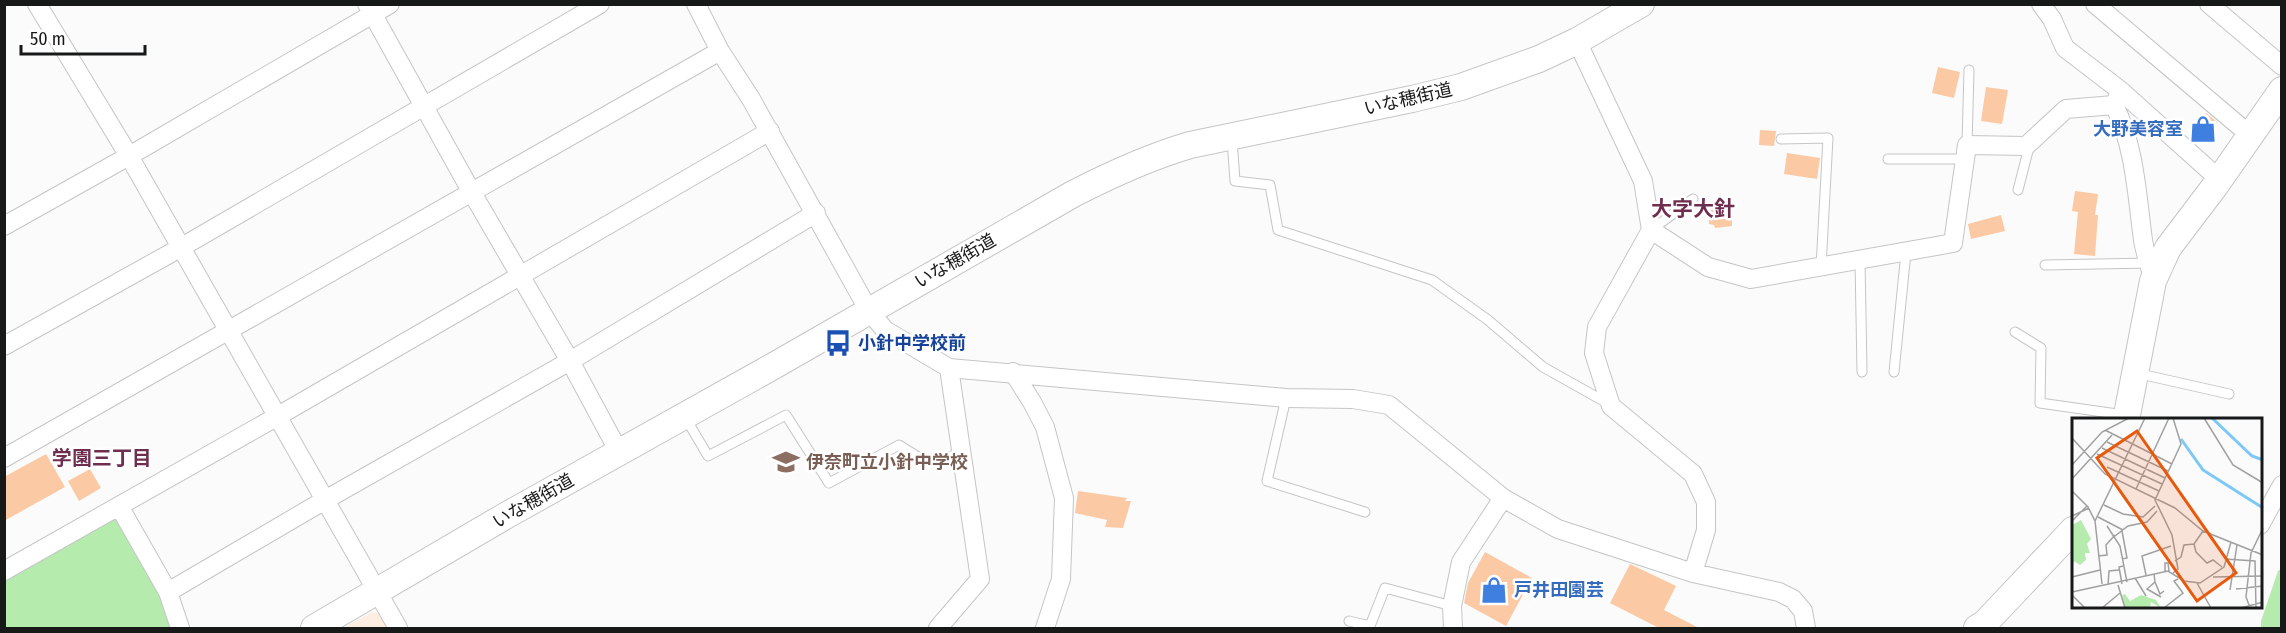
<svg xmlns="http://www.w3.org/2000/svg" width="2286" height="633" font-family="'Fira Sans Condensed','Noto Sans JP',sans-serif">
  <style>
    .commercial { fill: #feeee2 }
    .green { fill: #b6ebae }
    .building { fill: #fbc9a3 }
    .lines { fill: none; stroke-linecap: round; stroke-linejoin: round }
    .lane-casing { stroke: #c4c5c6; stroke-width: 11 }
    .street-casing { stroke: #c4c5c6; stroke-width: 20 }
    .secondary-casing { stroke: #c4c5c6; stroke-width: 28 }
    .lane { stroke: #fff; stroke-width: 9 }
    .street { stroke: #fff; stroke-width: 18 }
    .secondary { stroke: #fff; stroke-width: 26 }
    .labels { text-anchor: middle; stroke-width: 5; stroke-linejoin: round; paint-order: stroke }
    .street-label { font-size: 18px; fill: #171818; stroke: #fff }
    .shop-label { font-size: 18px; font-weight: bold; fill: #366cbe; stroke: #fff; text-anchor: end }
    .transit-label { font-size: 18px; font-weight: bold; fill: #164399; stroke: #fff; text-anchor: start }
    .education-label { font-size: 18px; font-weight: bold; fill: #785e54; stroke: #fff; text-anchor: start }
    .neighbourhood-label { font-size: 20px; font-weight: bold; fill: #6f2e4e; stroke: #fff }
    .quarter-label { font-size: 21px; font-weight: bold; fill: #6f2e4e; stroke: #fff }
    .inset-river { fill: none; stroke: #7cc8f7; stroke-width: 3 }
    .inset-road { fill: none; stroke: #a0a0a1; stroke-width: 1.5 }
    .view { fill: #e8590c; fill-opacity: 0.15; stroke: #e8590c; stroke-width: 3 }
    .inset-edge { fill: none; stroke: #171818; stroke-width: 3 }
  </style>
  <rect width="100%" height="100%" fill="#fbfbfc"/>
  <path class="commercial" d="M372,612L379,614L387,628H343Z"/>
  <path class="green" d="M113,519L120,521L165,597L173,628H5L4,580Z
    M2281,569V628H2261V621L2278,571Z"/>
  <path class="building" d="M1938,67L1960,72L1954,98L1932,93Z
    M1986,87L2008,90L2002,124L1981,121Z
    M2206,113L2217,122L2200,143L2189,134Z
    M1760,130L1776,131L1774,146L1759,145Z
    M1787,153L1820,158L1817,179L1784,174Z
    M2075,191L2098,194L2095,215H2098L2095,256L2074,254L2078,212L2072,211Z
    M1732,209V226L1715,228L1714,225L1709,224V210Z
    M2001,215L2005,231L1971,239L1968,224Z
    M46,454L65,487L4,521V477Z
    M90,469L101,488L79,501L68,481Z
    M1078,491L1127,498L1125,501H1131L1123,528L1105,527L1107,520L1075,513Z
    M1485,552L1532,578L1506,626L1464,603L1468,583Z
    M1630,564L1676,586L1664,610L1699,628H1659L1610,603Z"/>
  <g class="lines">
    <defs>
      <path id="lane" d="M1232,139L1235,181L1270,185L1278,230L1432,280L1488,320L1543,367L1609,404
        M1781,139L1828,138L1821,267
        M1967,145L1969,70
        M1888,159H1965
        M2018,190L2028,151L2026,146
        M1651,230L1693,199
        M1860,260L1862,372
        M2045,265L2150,263
        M2015,332L2041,348L2040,403L2124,415
        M1894,372L1906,252
        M2136,373L2229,394
        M1286,398L1267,481L1365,512
        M685,417L708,456L786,415L829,483L899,445L923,460L962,455
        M1349,621L1370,626L1385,588L1452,606"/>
      <path id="street" d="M37,4L129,156L398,628
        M367,4L471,191L570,361L619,452
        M696,4L720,51L751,99L869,311L885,330L949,368L1286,398L1353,399L1389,405L1503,498L1558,529L1693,573L1779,592L1793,599L1803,611L1806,628
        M2041,4L2052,19L2065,48L2121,91L2114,105
        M2095,4L2250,135
        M2209,4L2282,66
        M1577,41L1643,181L1651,230L1597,327L1594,353L1611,406L1693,474L1706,502V530L1693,573
        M2121,91L2219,179
        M2114,105C2135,146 2137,196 2143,240C2145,254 2151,267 2153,281
        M4,226L129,156L390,4
        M1651,230L1708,267L1751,279L1953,243L1967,145L2026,146L2066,109L2114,105
        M4,346L180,248L600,4
        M1013,372L1032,402L1045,427L1064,498L1061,579L1045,628
        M4,458L720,51
        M119,506L168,592L180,628
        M2260,525L2282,485
        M4,571L278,416L770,131
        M168,592L325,500L570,361L816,213
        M938,628L980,579L949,368
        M1453,628L1452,606L1461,562L1503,498"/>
      <path id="secondary" d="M2126,420L2153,281L2168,248L2215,186L2282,90
        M314,628L507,515L777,364L1073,194C1112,174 1149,157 1190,145L1412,99L1461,87L1539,59L1577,41L1641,4
        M1977,628L1985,623L2073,530"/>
    </defs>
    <use href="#lane" class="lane-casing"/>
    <use href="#street" class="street-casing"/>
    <use href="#secondary" class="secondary-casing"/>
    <use href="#lane" class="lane"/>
    <use href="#street" class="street"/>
    <use href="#secondary" class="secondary"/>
  </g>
  <defs>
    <symbol id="shop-bare" viewBox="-9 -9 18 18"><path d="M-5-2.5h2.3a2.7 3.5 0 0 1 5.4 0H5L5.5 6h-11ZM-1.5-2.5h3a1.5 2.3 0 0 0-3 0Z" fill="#3f7fe0" stroke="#fff" stroke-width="2.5" paint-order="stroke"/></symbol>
    <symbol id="bus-bare" viewBox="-9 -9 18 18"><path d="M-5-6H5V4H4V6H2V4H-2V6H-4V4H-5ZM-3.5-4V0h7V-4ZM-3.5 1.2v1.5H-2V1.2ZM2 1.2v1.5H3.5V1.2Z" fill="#1a4fb4" stroke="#fff" stroke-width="2.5" paint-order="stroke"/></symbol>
    <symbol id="school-bare" viewBox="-9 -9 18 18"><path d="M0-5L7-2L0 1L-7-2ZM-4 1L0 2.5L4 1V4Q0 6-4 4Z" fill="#8d6e63" stroke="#fff" stroke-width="2.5" paint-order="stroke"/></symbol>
  </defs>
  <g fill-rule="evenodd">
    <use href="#shop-bare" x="2184" y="110" width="38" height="38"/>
    <use href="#bus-bare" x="819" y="324" width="38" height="38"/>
    <use href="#school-bare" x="767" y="443" width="38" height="38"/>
    <use href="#shop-bare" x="1475" y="571" width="38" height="38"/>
  </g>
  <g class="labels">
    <g class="street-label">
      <text transform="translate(1408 99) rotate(-13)" y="6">いな穂街道</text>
      <text transform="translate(955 261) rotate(-30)" y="6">いな穂街道</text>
      <text transform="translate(533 501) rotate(-30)" y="6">いな穂街道</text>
    </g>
    <g class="shop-label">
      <text x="2183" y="135">大野美容室</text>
      <text x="1514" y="596" text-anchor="start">戸井田園芸</text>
    </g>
    <g class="transit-label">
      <text x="858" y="349">小針中学校前</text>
    </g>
    <g class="education-label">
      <text x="806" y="468">伊奈町立小針中学校</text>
    </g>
    <g class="neighbourhood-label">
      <text x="102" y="465">学園三丁目</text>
    </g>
    <g class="quarter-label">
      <text x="1693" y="216">大字大針</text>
    </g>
  </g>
  <g transform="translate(2072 418)">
    <rect width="190" height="190" fill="#fbfbfc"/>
    <path d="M9,102L19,121L15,126L18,135H13L14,142L8,147L2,143L0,152V107ZM53,176L58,183L69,177L84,182L89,190L79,184L78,190H53L50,177Z" fill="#b6ebae"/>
    <path class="inset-river" d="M140,0L180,38L191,42M109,21L131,52L191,90"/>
    <path class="inset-road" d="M132,0L161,47L191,65M33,12L100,46M0,20L33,56L103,90L131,113L191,137M35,24L96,53M30,30L93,60M25,36L90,66M0,47L30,14L57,0M35,49L87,73M0,61L40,17M64,71L97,0M0,73L16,89L23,103L30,166M32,87L51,96L71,99L83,88M0,98L17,90M26,99L51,112M0,103L15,88M23,103L73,0M35,108L48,128L55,164M43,118L56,108L75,104L85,93M122,126L124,134L135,145L141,142L150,149M26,138L35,137L34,127L43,117M50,141L55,140L50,113M153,141L183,143L184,190M103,143L109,139L112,127L122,126L131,113M93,154V145H96L97,153M101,155L106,151L100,117L83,82L109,26L101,0M82,156L83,164L75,171L89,179M74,157L70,138L99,128M0,159L28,152M141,159L191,158M63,160L74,178M83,164L88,176L92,173M125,165L139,190M50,166L47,149L51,148M36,167L37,153L47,152M46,167L53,190M164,171L191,168M158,172L165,127M0,174L96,153L112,163L128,165L152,149L159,124M0,177L13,190M177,187L174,179L179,135L191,110M30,190L48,175M92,190L111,175L102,163L106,161M169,190L191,184"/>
    <path class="view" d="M65,13L164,155L125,183L25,40Z"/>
    <rect width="190" height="190" class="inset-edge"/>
  </g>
  <rect width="2286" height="633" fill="none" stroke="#171818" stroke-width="12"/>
  <path d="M21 45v9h124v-9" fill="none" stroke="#171818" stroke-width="3"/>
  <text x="30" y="45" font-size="18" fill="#171818" stroke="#ffffff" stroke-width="4.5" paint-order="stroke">50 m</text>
</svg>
